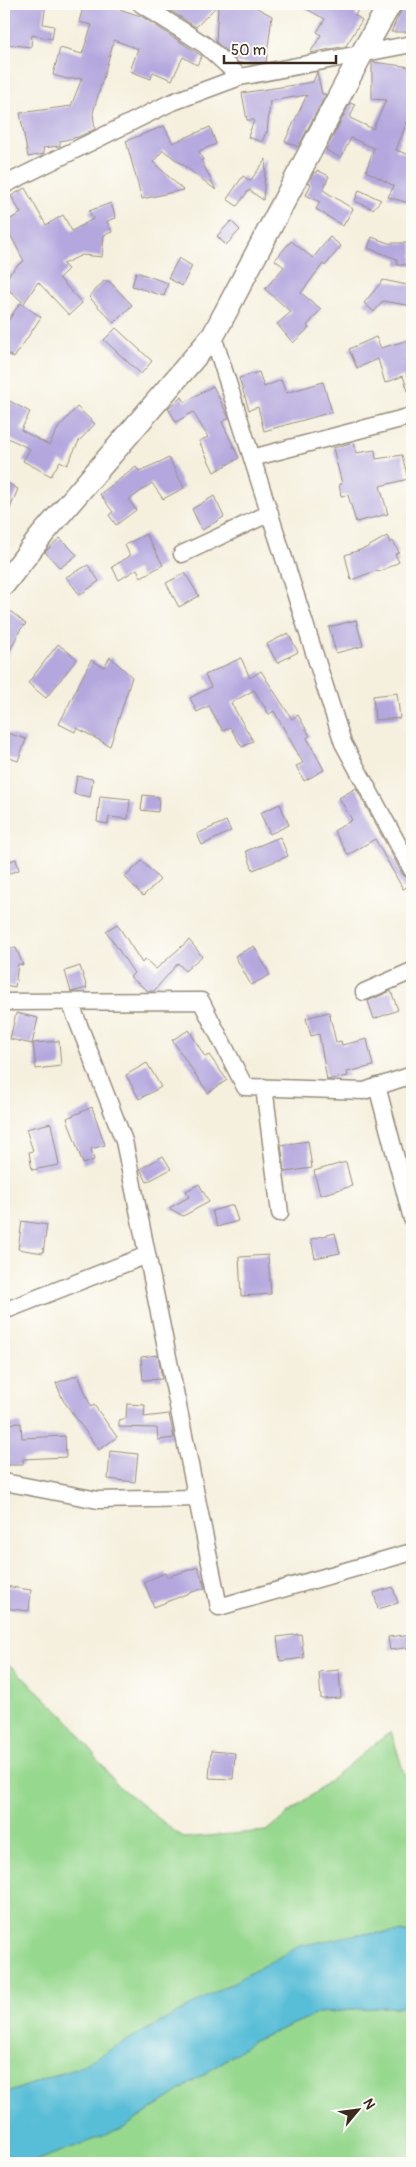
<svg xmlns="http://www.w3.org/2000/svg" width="416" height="2167" font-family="Pangolin,sans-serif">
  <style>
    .green { fill: #97d88f; stroke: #698156 }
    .water { fill: #59bed7; stroke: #4a747a }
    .building { fill: #b4a7de }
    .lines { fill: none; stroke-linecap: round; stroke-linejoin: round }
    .minor-casing { stroke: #988d7e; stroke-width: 19 }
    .secondary-casing { stroke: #988d7e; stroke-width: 25 }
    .minor { stroke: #fff; stroke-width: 16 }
    .secondary { stroke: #fff; stroke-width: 22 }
  </style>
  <rect width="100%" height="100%" fill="#fdfcf7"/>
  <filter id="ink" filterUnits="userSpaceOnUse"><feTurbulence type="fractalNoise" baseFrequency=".02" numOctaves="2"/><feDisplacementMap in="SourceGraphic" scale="10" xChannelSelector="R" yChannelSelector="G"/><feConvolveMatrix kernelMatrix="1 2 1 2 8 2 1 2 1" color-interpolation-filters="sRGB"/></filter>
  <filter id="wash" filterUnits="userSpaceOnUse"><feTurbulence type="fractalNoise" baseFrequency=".0096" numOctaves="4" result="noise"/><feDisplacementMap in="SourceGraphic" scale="20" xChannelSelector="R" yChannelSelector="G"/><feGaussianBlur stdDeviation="1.12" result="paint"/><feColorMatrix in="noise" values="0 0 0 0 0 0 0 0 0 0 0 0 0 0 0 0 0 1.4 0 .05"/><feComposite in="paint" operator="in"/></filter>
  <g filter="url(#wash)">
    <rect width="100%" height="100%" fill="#f5f0de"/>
    <path class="green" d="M4,1664L11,1666L68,1720L117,1785L183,1838L267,1831L391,1731L412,1799V1932L358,1934L77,2068L4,2094Z
      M385,2007H412V2163H29L122,2129L254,2041L319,2013Z"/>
    <path class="water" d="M412,1932V2007H385L319,2013L254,2041L122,2129L29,2163H4V2094L77,2068L299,1946L358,1934Z"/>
    <g id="blocks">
      <path class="building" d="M4,4H46L43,24L54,26L52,39L32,35L31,47L4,44Z
        M84,4H103L141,16L202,56L197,65L183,57L172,80L153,72L151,79L130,71L138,49L114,40L93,113L95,129L78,137L60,141V146L43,148L44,154L28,157L20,113L71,106L82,78L67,79L53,75L60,48L82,54L92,25L79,22Z
        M160,4H250L272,16L266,62L254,64L239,63L216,42L218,5L196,27Z
        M297,4H362L355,15L362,20L346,46L310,53L321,35L317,32L325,19Z
        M404,4H412V32H391Z
        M372,62L412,67V124L407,122L396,150L412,156V204L388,197L394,186L366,171L374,148L351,138L341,158L326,150L350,103L355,105L350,118L373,129L386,100L372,99Z
        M317,72L322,94H326L298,147L285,141L307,95L270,101L267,133L266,132L262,142L248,137L254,120H247L242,93L313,82Z
        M164,126L173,143L210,127L216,144L199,151L203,160H201L216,190L163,150L153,162L183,190L142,199L126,141Z
        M266,159L263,200L249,190L237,206L227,199L243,176L250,181Z
        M317,170L329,176L323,190L353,209L343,226L316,209L320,202L306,195L311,184L309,183L314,172L316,173Z
        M25,188L46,225L63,215L72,231L93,219L89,211L111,203L116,218L107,221L112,232L104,235L102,257L82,255L63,264L68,269L59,278L82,303L69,315L38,282L24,303L4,286V280L18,265L24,261L4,223L21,213L11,196Z
        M359,190L381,200L373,209L355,201Z
        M231,221L240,230L226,245L217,236Z
        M330,237L341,246L325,266L323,264L301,293L321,309L307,326L309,328L293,343L277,324L291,312L265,289L284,267L275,260L291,241L313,258Z
        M372,237L388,243H412V265H397V259L368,248Z
        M179,258L192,266L182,286L168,278Z
        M136,272L168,283L164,296L132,286Z
        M383,280L412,286V306L383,301L374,312L364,303Z
        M104,281H109L132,305L114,323L89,297Z
        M20,303L41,317L14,358L4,351V327Z
        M116,328L152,361L141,374L104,340Z
        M376,337L381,348L412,339V397H410L403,376L385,383L378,359L357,368L349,349Z
        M259,372L264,387L281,380L286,393L323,382L332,412L264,431L258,407L249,410L239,378Z
        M213,386L229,418L222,422L239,458L214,472L199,441L208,437L193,412L176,422L168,408L182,397L185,402Z
        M4,398L30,412L21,430L49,445L59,427L77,407L95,424L79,441L67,465L60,461L51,476L23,461L30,449L4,436Z
        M354,442L356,453L375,450L376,459L402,455L408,479L380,486L388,514L356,522L348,495L341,496L339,484H342L333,448Z
        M169,458L184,488L163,499L152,483L129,500L136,510L116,525L109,515L113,512L100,494L136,467L139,471Z
        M4,481L18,489L4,523Z
        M214,496L224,517L202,530L192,509Z
        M146,534L163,565L141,577L137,569L119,580L112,567L130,556L125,545Z
        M387,536L390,543L393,541L399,552L395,554L399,562L379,572L378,570L351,580L345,555L366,548Z
        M60,538L77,555L60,568L45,552Z
        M88,565L99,581L80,595L66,577Z
        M185,573L199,596L179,607L166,583Z
        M4,606L26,624L20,630L4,663Z
        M356,620L363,646L336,653L329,627Z
        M288,633L298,652L277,663L267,644Z
        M58,644L77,659L46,698L28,683Z
        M110,657L132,677L110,746L77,728L75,732L59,724L91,660L104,667Z
        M241,658L250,678L261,671L292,719L298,715L310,736L307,738L324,770L304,781L296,766L303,763L274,711L269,714L254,690L231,703L253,741L242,747L230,727L223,731L209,706L197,712L190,698L211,687L205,675Z
        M397,693L400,718L375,720L373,696Z
        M7,733L26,739L18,761L4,756V742Z
        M77,776L93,779L90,797L74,794Z
        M356,788L403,875L412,880V884L403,889L375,839L348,855L334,831L352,820L339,798Z
        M143,795L159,797L158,812L141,810Z
        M100,796L130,799L128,819L109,817L108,824L97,822Z
        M280,804L289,825L270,834L260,813Z
        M226,821L231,831L202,845L197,834Z
        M280,837L288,856L253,870L246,851Z
        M16,859L19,870L7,874L4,863Z
        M142,861L160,880L143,896L125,877Z
        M117,924L142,963L145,959L156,969L189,940L202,956L185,971L178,963L154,991H148L130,977L134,973L106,931Z
        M254,946L270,975L251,985L235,956Z
        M4,948H16L23,965L18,964L15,987L4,985Z
        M80,966L87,988L71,992L65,971Z
        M391,991L398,1010L374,1019L368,1001Z
        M329,1012L336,1042L341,1041L342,1045L367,1039L373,1066L347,1072L348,1076L327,1080L319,1034L311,1036L306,1018Z
        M16,1013L38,1018L32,1044L10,1039Z
        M189,1030L205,1057L209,1055L227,1080L208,1093L172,1040Z
        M59,1041L61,1066L36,1069L33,1043Z
        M147,1063L161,1087L139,1099L126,1075Z
        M92,1107L105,1145L91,1149L94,1160L83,1164L67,1118Z
        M51,1123L59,1165L32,1170L29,1152L33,1151L26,1129Z
        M308,1141L312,1168L285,1172L281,1145Z
        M163,1156L171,1169L147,1182L140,1169Z
        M346,1162L352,1186L320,1195L314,1171Z
        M199,1184L209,1202L183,1216L169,1208L189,1197L186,1191Z
        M233,1205L238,1221L217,1227L212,1211Z
        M22,1221L47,1225L43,1253L18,1249Z
        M335,1233L340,1253L315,1258L311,1239Z
        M268,1255L271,1294L241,1296L239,1257Z
        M158,1355L162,1379L143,1380L141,1357Z
        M78,1375L91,1407L94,1405L117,1437L99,1450L63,1400L56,1383Z
        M127,1404L145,1405L144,1417L169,1414L174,1438L158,1440L157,1428L119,1427V1420L126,1419Z
        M21,1423L22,1438L65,1436L66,1457L23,1459V1465H4V1424Z
        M110,1451L138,1454L135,1482L108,1479Z
        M198,1567L205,1588L189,1593L154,1607L144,1582L165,1573L167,1577Z
        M4,1586L31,1590L29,1611L4,1608Z
        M393,1587L398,1603L378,1609L374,1593Z
        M301,1634L304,1658L280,1661L277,1637Z
        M412,1634V1647L390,1650L388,1637Z
        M339,1670L341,1698L321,1699L319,1672Z
        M211,1751L235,1753L233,1779L209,1778Z"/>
    </g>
  </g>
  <g filter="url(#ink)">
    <use href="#blocks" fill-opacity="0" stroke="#988d7e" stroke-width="1"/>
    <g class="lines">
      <defs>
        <path id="minor" d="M141,4L205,45L240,77
          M4,185L170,103L240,77L412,44
          M213,336L343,743L412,870
          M252,458L412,416
          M182,554L270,513
          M364,992L412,971
          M4,1002L201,1001L245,1087L364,1091L412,1075
          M70,1002L124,1141L219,1607L412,1552
          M377,1086L412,1219
          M264,1087L280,1213
          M4,1311L147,1255
          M4,1482L98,1500L197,1498"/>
        <path id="secondary" d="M4,584L42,535L213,336L361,55L390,4"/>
      </defs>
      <use href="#minor" class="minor-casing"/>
      <use href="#secondary" class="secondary-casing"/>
      <use href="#minor" class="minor"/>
      <use href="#secondary" class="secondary"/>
    </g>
  </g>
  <rect width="416" height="2167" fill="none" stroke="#fdfcf7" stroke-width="20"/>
  <g transform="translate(358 2110) rotate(61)" stroke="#fdfcf7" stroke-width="4" paint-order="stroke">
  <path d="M0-4L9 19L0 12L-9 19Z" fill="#3b2a1e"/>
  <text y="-8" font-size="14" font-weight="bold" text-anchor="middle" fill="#3b2a1e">N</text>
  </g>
  <path d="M224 55v8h112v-8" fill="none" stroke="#3b2a1e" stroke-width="2.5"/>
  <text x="231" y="55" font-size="15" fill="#3b2a1e" stroke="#fdfcf7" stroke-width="4" paint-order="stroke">50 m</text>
</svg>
